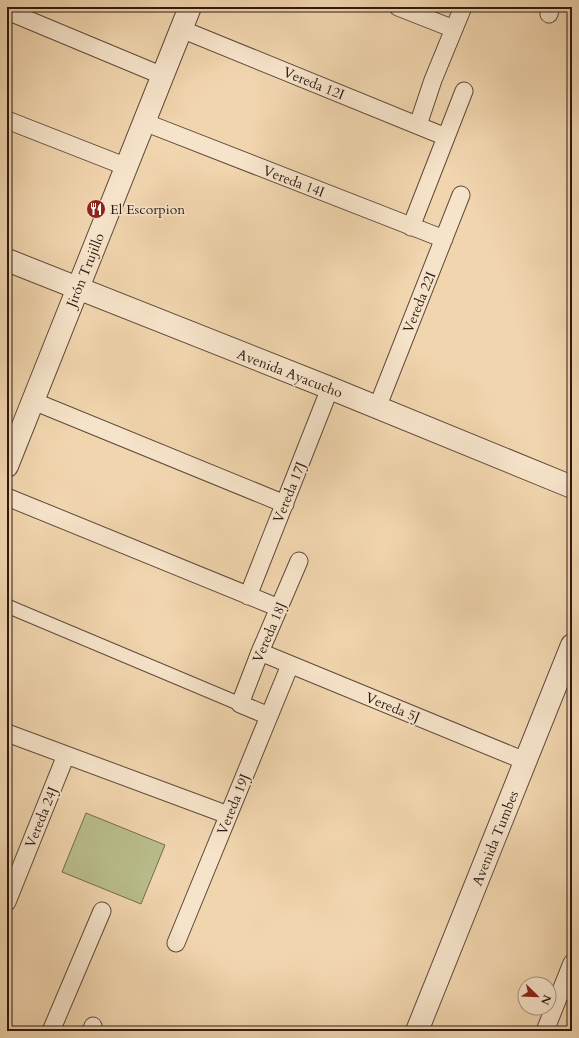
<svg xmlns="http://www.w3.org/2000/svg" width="579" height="1038" font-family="Cardo,serif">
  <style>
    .garden { fill: #b9bd8b; stroke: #746c4e }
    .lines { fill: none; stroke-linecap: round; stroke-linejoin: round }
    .pedestrian-casing { stroke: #5f4939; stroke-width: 15 }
    .minor-casing { stroke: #5f4939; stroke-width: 19 }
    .tertiary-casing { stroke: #5f4939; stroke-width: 24 }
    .pedestrian { stroke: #f6e4ca; stroke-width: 13 }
    .minor { stroke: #f6e4ca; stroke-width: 17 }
    .tertiary { stroke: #f6e4ca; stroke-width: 22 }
    .labels { text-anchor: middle; stroke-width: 3.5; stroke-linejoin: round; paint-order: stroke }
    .street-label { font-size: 14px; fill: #2e1a12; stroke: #f6e4ca }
    .poi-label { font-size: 14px; fill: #2e1a12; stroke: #f6e4ca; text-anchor: start }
  </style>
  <rect width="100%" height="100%" fill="#f1d5ae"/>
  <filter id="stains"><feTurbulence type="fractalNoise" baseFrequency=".005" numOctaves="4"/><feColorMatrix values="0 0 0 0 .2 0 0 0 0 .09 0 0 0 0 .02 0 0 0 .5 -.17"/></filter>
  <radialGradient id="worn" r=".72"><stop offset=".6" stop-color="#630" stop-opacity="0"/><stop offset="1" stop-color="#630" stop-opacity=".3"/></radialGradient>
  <path class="garden" d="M86,813L165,845L141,904L62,872Z"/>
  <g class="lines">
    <defs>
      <path id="pedestrian" d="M7,606L240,704"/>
      <path id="minor" d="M398,7L454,29
        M7,11L163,76
        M549,14L551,7
        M181,29L446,137
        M7,120L127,167
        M144,122L444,239
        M418,125L433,80L463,7
        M411,227L464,91
        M33,401L285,504
        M377,408L461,195
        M7,497L279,608
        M248,596L330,388
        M260,652L525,761
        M269,716L240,704L260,652L299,561
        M7,733L228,815
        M7,902L66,755
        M176,943L290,665
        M51,1031L102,911
        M91,1031L93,1026
        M545,1031L572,963"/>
      <path id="tertiary" d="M7,260L330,388L572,487
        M7,466L190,7
        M417,1031L572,645"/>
    </defs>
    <use href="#pedestrian" class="pedestrian-casing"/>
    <use href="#minor" class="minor-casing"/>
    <use href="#tertiary" class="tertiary-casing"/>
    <use href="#pedestrian" class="pedestrian"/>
    <use href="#minor" class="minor"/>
    <use href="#tertiary" class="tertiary"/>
  </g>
  <defs>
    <symbol id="restaurant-disc" viewBox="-11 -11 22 22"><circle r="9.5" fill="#8f2418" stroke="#f6e4ca"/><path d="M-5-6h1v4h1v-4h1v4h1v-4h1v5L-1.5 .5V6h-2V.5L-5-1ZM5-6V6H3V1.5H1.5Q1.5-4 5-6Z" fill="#fff"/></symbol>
  </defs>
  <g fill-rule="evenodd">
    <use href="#restaurant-disc" x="85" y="198" width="22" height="22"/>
  </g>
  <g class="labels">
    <g class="street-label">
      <text transform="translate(314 83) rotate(22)" y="5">Vereda 12I</text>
      <text transform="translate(294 181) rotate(21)" y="5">Vereda 14I</text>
      <text transform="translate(85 270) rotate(-68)" y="5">Jirón Trujillo</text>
      <text transform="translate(419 302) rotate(-68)" y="5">Vereda 22I</text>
      <text transform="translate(290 373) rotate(21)" y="5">Avenida Ayacucho</text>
      <text transform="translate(289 492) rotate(-68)" y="5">Vereda 17J</text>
      <text transform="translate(269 632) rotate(-67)" y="5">Vereda 18J</text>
      <text transform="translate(393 707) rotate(22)" y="5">Vereda 5J</text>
      <text transform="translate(233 804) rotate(-68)" y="5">Vereda 19J</text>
      <text transform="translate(41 817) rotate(-68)" y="5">Vereda 24J</text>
      <text transform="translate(495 838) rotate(-68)" y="5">Avenida Tumbes</text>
    </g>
    <g class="poi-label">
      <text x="110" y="214">El Escorpion</text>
    </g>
  </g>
  <rect width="579" height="1038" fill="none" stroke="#f1d5ae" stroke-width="24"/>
  <rect x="8" y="8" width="563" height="1022" fill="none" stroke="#2e1a12" stroke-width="2"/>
  <rect x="12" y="12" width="555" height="1014" fill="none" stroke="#2e1a12"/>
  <g transform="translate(537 996) rotate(113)"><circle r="19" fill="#f6e4ca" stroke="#a69380"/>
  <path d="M0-3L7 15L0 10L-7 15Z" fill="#8f2418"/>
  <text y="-6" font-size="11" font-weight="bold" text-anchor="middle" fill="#2e1a12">N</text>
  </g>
  <rect width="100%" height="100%" filter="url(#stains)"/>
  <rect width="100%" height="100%" fill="url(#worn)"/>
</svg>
